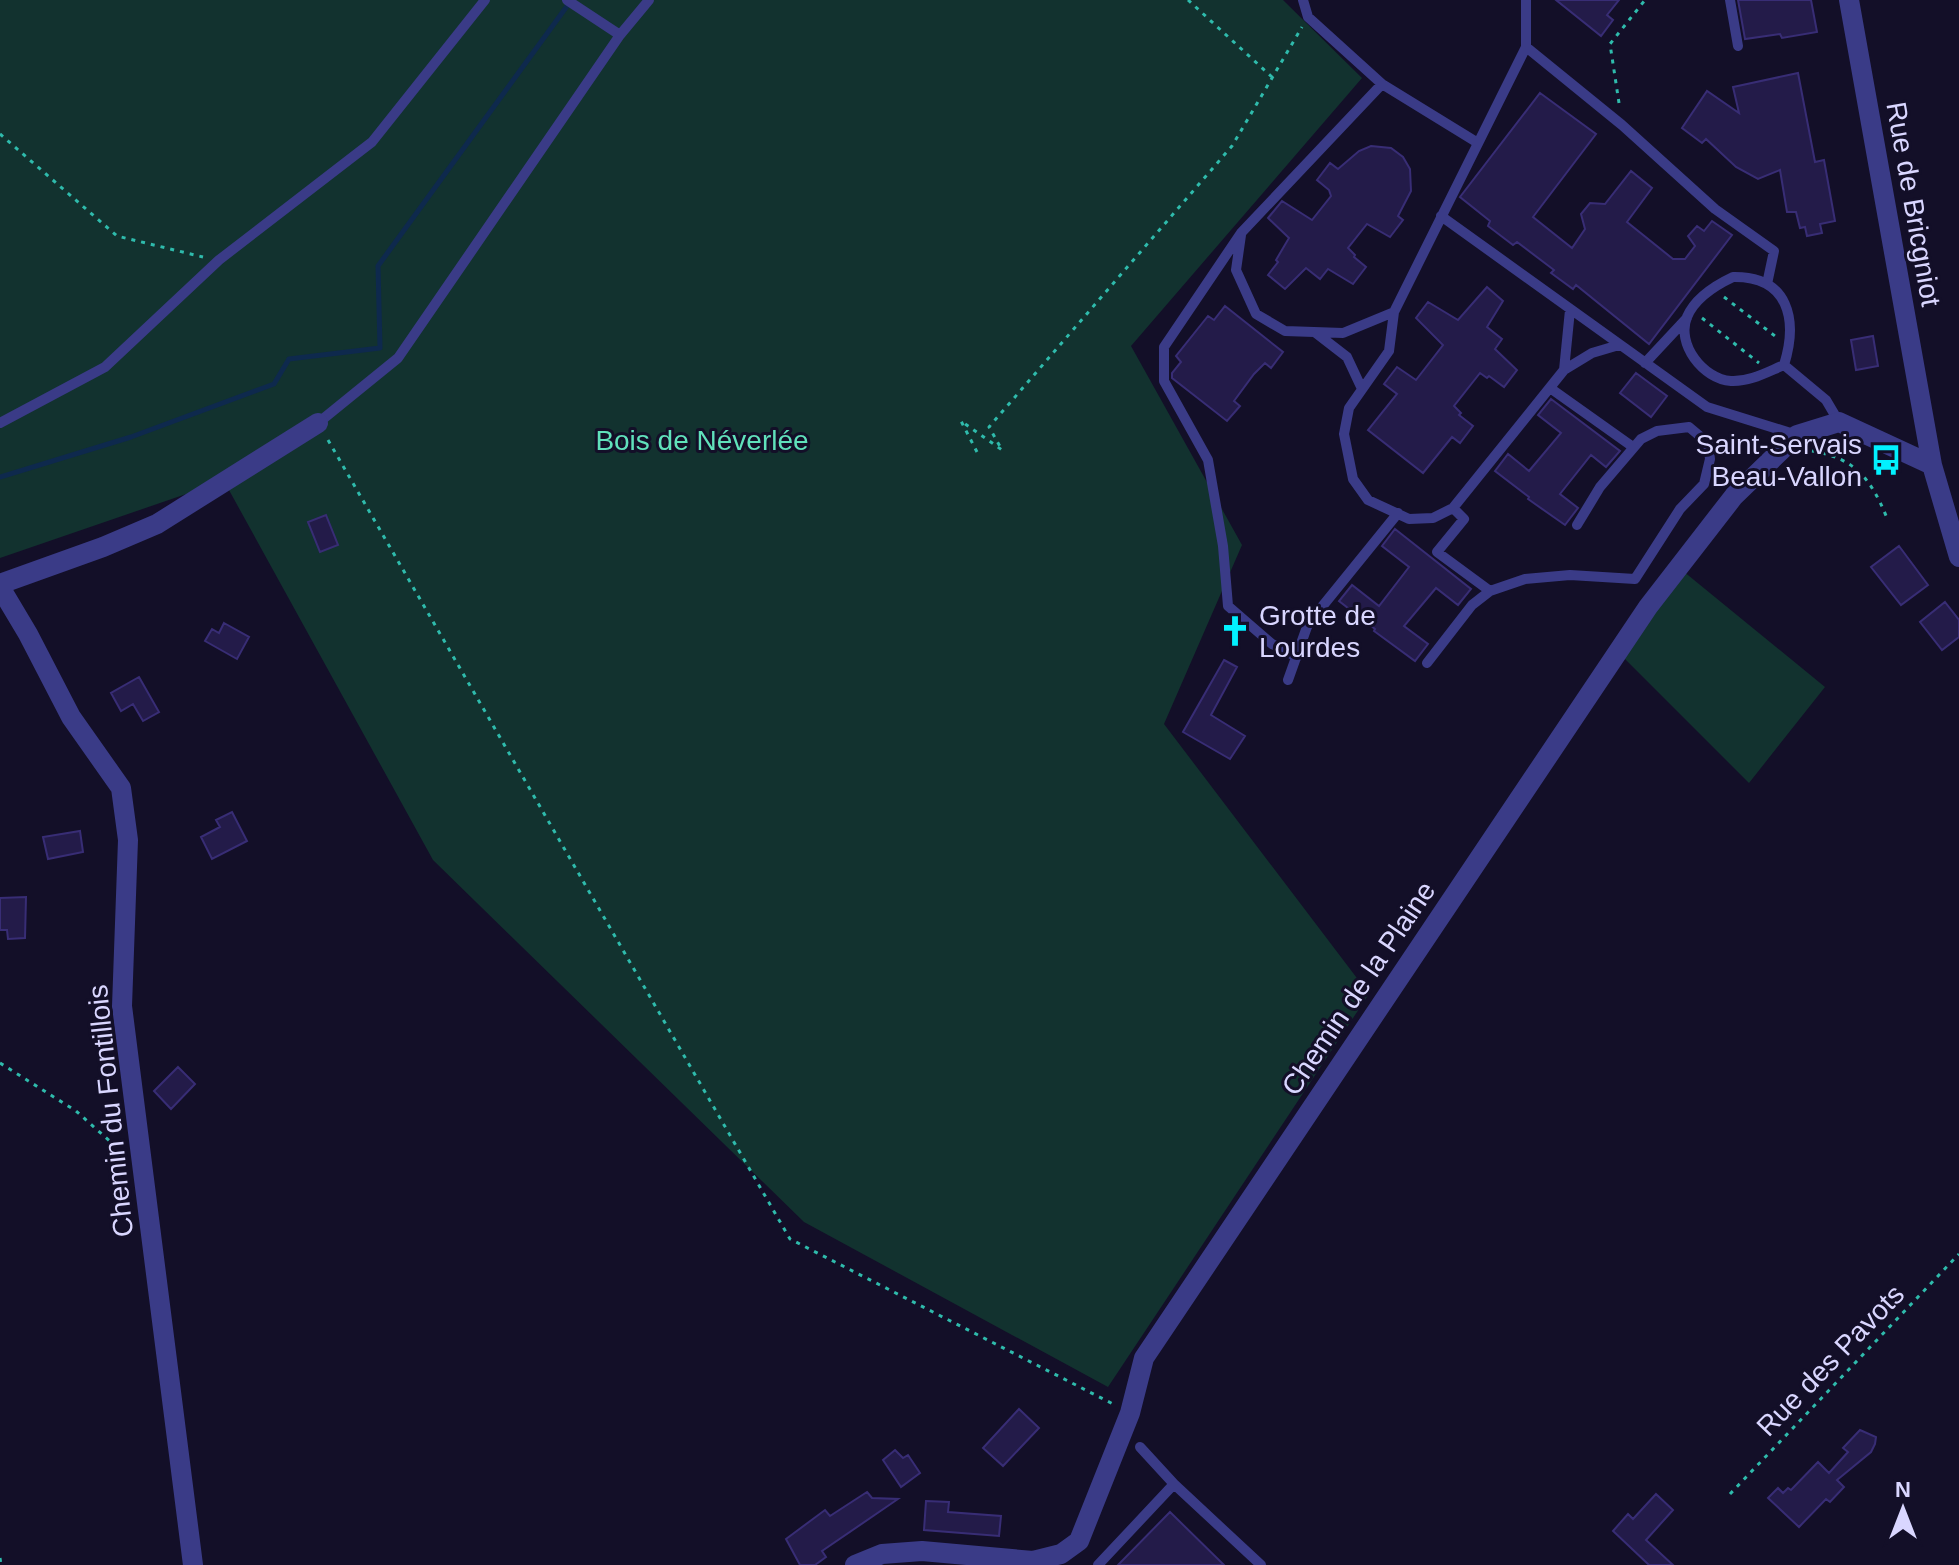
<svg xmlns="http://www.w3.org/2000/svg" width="1959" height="1565" font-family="Helvetica,sans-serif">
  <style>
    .green { fill: #12322f }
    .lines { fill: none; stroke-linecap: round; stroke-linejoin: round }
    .stream { stroke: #0e294d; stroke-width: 5 }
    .building { fill: #231b49; stroke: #382d75; stroke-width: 2 }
    .path { stroke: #2fbbac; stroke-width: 3; stroke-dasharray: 4 6; stroke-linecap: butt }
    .service { stroke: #3a3b87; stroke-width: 10 }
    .minor { stroke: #3a3b87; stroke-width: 20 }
    .labels { text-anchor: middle; stroke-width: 6; stroke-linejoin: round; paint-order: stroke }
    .street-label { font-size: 28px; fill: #d9d6ff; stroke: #130f28 }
    .park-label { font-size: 28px; fill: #60e1bb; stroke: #130f28 }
    .poi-label { font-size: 28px; fill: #d9d6ff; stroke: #130f28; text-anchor: end }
  </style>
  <rect width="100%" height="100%" fill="#130f28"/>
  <path class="green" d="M0,0H1283L1362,78L1131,346L1242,545L1164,724L1369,994L1108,1387L804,1222L433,860L224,481L0,558Z
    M1683,571L1825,687L1749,783L1621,655Z"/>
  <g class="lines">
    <path class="stream" d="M0,477L131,437L274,384L289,359L380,348L378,266L570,2"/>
  </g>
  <path class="building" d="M1556,0H1619L1607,15L1613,20L1601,36Z
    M1738,0H1811L1817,32L1782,38L1780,34L1745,39Z
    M1798,73L1815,162L1824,160L1835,221L1820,224L1822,233L1807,236L1805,227L1800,228L1796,212H1787L1780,170L1758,179L1736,167L1706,139L1702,143L1682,128L1707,91L1739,113L1733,87Z
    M1540,93L1596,134L1533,217L1572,248L1585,229L1581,214L1590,203L1605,204L1631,171L1652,188L1627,222L1673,259H1685L1695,246L1688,236L1697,226L1704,231L1712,221L1732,235L1649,344L1576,285L1573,289L1551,273L1554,270L1517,242L1513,245L1488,226L1490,221L1460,197Z
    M1371,146L1391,148L1403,157L1410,169L1411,191L1398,216L1403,220L1390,237L1367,224L1348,248L1355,255L1354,257L1366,267L1353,284L1328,269L1320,279L1306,268L1285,289L1268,275L1278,262L1276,260L1289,238L1268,218L1282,201L1312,220L1331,196L1329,190L1317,180L1330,163L1338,169L1359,151Z
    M1487,287L1503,301L1487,327L1502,339L1495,349L1517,370L1504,387L1489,376L1487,378L1480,373L1454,406L1461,413L1459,415L1473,426L1460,443L1452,437L1423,473L1368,430L1397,394L1384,384L1397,367L1416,380L1443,345L1416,318L1428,302L1458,320Z
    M1225,306L1283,352L1271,368L1265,363L1254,374L1234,401L1240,406L1227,421L1172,378V373L1181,362L1176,356L1208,316L1214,320Z
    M1873,336L1878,366L1856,370L1851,340Z
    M1636,373L1667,396L1651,417L1620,393Z
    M1551,399L1620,451L1606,467L1591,455L1560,494L1578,508L1565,525L1528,499L1529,497L1495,471L1508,454L1529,471L1561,433L1538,415Z
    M326,515L338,545L320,552L308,522Z
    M1395,529L1471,589L1458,605L1436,588L1404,626L1428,644L1415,661L1374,631L1375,629L1339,601L1352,585L1379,606L1409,567L1382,546Z
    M1899,546L1928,585L1901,605L1871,567Z
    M1945,602L1959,620V637L1942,650L1920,622Z
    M224,623L249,637L237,659L205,641L212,629L219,633Z
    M1224,660L1237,667L1211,715L1245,736L1230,759L1183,732Z
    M139,677L159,712L143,721L133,704L121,711L111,693Z
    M232,812L247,841L212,859L201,837L220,827L216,820Z
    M80,831L83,852L48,859L43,837Z
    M26,897L25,938L8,939L7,930H0V898Z
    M178,1067L195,1084L171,1109L154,1091Z
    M1019,1409L1039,1428L1003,1466L983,1448Z
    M1860,1430L1876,1437L1875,1444L1871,1452L1837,1480L1844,1487L1830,1502L1826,1499L1799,1527L1768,1498L1778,1488L1783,1493L1788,1488L1791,1490L1818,1462L1829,1473L1848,1452L1843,1448Z
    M895,1450L903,1458L908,1455L920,1473L901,1487L883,1460Z
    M867,1492L872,1498L898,1499L822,1551L826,1557L815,1565H800L786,1539L825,1510L830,1516Z
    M1656,1494L1673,1510L1646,1540L1673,1565H1649L1613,1531L1628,1514L1633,1519Z
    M926,1501L949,1502L948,1512L1001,1516L999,1536L924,1530Z
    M1170,1512L1224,1565H1118Z"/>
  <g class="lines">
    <path class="path" d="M1188,0L1272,77
      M1619,103L1610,44L1645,0
      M0,134L117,236L203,257
      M1724,297L1775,336
      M1702,318L1759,363
      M328,440L790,1239L1115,1405
      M1812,451C1855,458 1871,479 1887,518
      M977,452L961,421L1002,450L989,427L1232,146L1302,27
      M0,1063L76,1111L122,1152
      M1730,1494L1959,1254
      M0,1558L1,1565"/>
    <path class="service" d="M567,0L620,35
      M1303,0L1308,17L1382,84L1478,143
      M1526,0V47L1394,312L1389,351L1349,408L1344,434L1353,479L1368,500L1409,519L1433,518L1453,508L1564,370L1570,310
      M1730,0L1738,46
      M1526,47L1622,125L1715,209L1774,251L1767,284
      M1441,216L1707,407L1797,435
      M1241,235L1236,270L1256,314L1285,331L1343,333L1394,312
      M1733,277C1789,276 1798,320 1784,365C1767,372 1750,382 1731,381C1703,379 1676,344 1687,317C1695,298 1716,285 1733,277Z
      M1316,333L1347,357L1362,389
      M1645,363L1687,318
      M1784,365L1826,400L1839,422
      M1564,370L1592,353L1619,345
      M1550,388L1633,447
      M0,423L105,367L219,260L372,142L485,0
      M318,423L398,358L620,35L649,0
      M1453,508L1464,519L1437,552L1490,591L1525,579L1570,575L1635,579L1680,509L1704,484L1710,459L1708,443L1689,427L1657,431L1641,439L1600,487L1577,525
      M1297,657L1272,644L1228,606L1223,546L1208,460L1164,381V347L1241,233L1382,84
      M1427,663L1472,605L1490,591
      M1288,680L1308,624L1398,513
      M1140,1447L1174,1484
      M1098,1565L1174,1484L1261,1565"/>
    <path class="minor" d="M1849,0L1932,465L1959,557
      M0,584L103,547L157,524L318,423
      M0,587L28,634L71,717L121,788L128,840L122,1006L193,1565
      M855,1565L882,1554L922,1551L1033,1561L1061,1554L1079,1541L1130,1413L1144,1358L1648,607L1734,496L1797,435L1839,422L1932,465"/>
  </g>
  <defs>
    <symbol id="bus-bare" viewBox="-9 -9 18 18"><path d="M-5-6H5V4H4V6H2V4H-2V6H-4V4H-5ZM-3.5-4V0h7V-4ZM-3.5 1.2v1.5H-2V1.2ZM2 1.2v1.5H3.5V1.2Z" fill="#02f1ff" stroke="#130f28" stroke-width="2.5" paint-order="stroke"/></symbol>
    <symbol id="church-bare" viewBox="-9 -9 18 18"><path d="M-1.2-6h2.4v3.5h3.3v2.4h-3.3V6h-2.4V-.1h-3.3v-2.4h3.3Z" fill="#02f1ff" stroke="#130f28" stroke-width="2.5" paint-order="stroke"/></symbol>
  </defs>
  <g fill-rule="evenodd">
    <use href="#bus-bare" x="1864" y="438" width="44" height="44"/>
    <use href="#church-bare" x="1213" y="609" width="44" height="44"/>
  </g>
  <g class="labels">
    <g class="street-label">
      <text transform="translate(1914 204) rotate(80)" y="10">Rue de Bricgniot</text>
      <text transform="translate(1358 988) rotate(-56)" y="10">Chemin de la Plaine</text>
      <text transform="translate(110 1111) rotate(-96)" y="10">Chemin du Fontillois</text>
      <text transform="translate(1830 1360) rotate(-46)" y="10">Rue des Pavots</text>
    </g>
    <g class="park-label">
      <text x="702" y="450">Bois de Néverlée</text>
    </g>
    <g class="poi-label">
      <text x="1862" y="454">Saint-Servais<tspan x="1862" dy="32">Beau-Vallon</tspan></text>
      <text x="1259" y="625" text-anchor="start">Grotte de<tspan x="1259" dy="32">Lourdes</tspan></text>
    </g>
  </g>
  <g transform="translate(1903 1509)" stroke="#130f28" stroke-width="6" paint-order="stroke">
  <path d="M0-6L14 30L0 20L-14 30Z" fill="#d9d6ff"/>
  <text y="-12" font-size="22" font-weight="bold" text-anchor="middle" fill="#d9d6ff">N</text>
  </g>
</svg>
